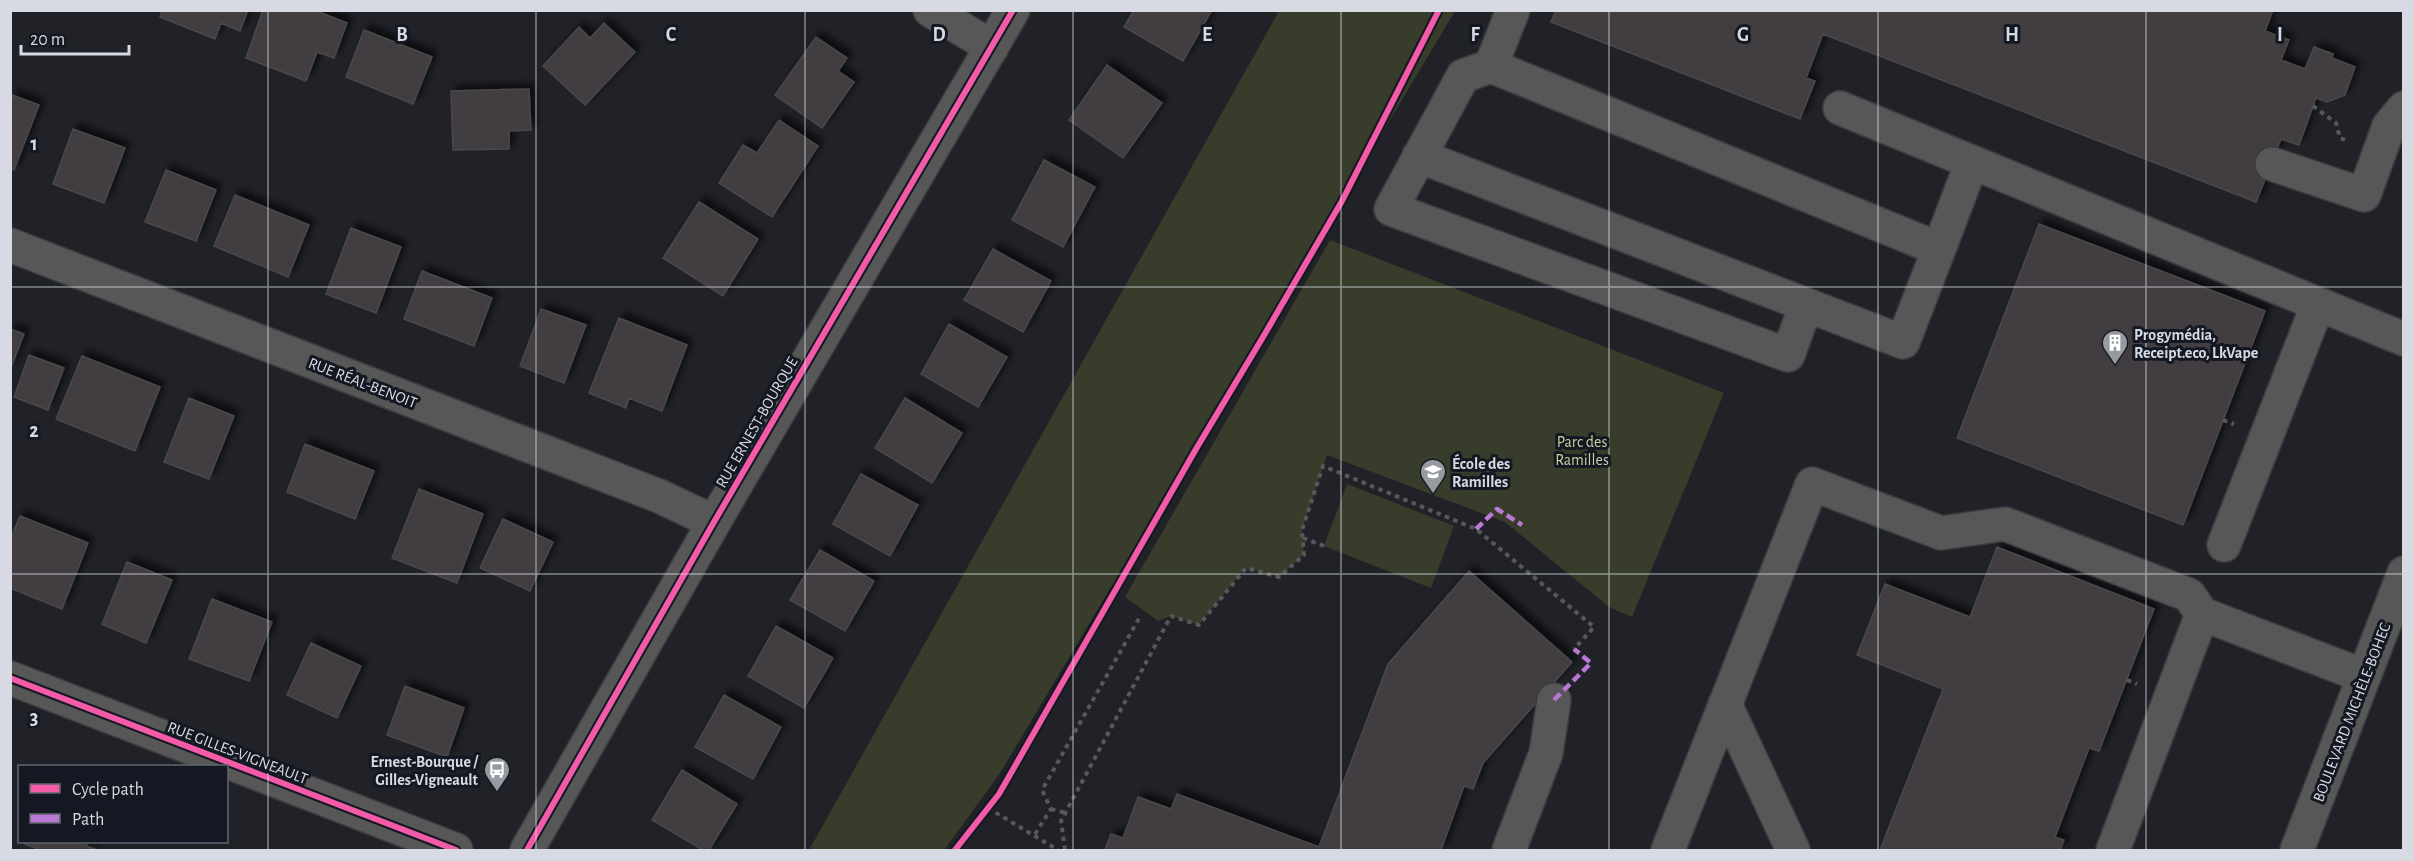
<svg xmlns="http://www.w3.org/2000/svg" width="2414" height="861" font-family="'Alegreya Sans',sans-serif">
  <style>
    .green { fill: #373c2b }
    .building { fill: #423e40; stroke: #494849; stroke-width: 1.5; filter: url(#shadow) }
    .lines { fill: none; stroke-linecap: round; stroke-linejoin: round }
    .minor-casing { stroke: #3a3d41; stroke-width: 36 }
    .path { stroke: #57585a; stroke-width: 4; stroke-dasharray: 4.5 4.5; stroke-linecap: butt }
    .minor { stroke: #585757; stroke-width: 33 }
    .quiet { stroke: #ba77d6; stroke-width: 4.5; stroke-dasharray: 9 4.5; stroke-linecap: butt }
    .cycleway-casing { stroke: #131822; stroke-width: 10 }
    .cycleway { stroke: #f35aa7; stroke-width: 6 }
    .grid { fill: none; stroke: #d7dae2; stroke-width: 1.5; stroke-opacity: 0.55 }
    .labels { text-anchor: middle; stroke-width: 6; stroke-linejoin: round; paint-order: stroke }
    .poi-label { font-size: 16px; font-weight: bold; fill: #d7dae2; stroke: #131822; text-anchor: start }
    .street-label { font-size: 16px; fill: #d7dae2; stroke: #131822 }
    .park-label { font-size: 16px; fill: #c3d09c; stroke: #131822 }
    .grid-label { font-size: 20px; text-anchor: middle; font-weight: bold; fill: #d7dae2; stroke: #131822; stroke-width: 6; stroke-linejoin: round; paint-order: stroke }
  </style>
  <defs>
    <filter id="shadow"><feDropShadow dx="5.5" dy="-5.5" stdDeviation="3" flood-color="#0009"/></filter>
  </defs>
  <rect width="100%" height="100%" fill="#202228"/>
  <path class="green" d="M1279,11H1455L1000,773L948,845L944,850H809Z
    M1330,240L1724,393L1632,617L1609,607L1505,522L1327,455L1302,530L1304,555L1279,577L1245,568L1199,625L1171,616L1158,621L1125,597Z
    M1347,484L1454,526L1431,588L1324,546Z"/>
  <path class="building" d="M162,10H248L240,31L221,23L215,39L160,17Z
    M263,10H314L347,23L334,58L317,52L306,81L246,58Z
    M1134,10H1212L1183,61L1124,27Z
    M1556,10H2273L2265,31L2289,40L2281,60L2305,69L2314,47L2333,54L2332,58L2355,67L2345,95L2327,102L2316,98L2299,145L2281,139L2256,202L1823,34L1806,78L1815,81L1800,119L1551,22Z
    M604,23L635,52L585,105L543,66L579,27L590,38Z
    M364,30L432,57L413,104L346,77Z
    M816,37L847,58L838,71L854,82L822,128L775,95Z
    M1107,65L1162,103L1123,158L1069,120Z
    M529,89L531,130L509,131V149L453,150L451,91Z
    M12,95L39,105L14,170L10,168Z
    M779,120L818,146L772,217L719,183L743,145L757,153Z
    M73,129L125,148L104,203L53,184Z
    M1044,160L1095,187L1063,247L1012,220Z
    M166,170L216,190L196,241L145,222Z
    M235,195L309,225L288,277L214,246Z
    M699,202L758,239L723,296L663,258Z
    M2039,224L2265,311L2183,525L1957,438Z
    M351,228L401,247L376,313L326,294Z
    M993,249L1051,281L1023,332L964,300Z
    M422,271L492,298L474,346L404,319Z
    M541,309L586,325L564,383L520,366Z
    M619,318L687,345L662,411L629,398L626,408L589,393Z
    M949,324L1007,357L978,407L921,374Z
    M10,329L24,334L10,370Z
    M29,355L64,368L48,410L14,397Z
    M82,356L160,387L135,451L56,419Z
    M189,398L234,416L209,479L164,462Z
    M905,398L962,433L932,483L875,448Z
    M305,444L374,471L355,519L287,492Z
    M861,474L918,505L890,556L833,524Z
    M419,489L483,514L457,583L392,558Z
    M20,516L88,543L62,609L10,588V540Z
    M503,519L553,542L530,591L480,568Z
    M1997,547L2154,609L2099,751L2089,748L2055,837L2064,840L2060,850H1880L1943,689L1857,655L1885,584L1970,617Z
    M820,550L874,581L845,631L790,600Z
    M127,562L172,580L146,643L102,624Z
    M1469,571L1572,662L1483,763L1473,789L1464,786L1441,850H1105L1111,834L1123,838L1138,797L1171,809L1177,794L1319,847L1388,664Z
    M212,599L272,622L249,681L189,659Z
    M776,626L833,658L804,708L748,676Z
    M311,643L361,666L337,718L287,695Z
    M405,686L464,708L447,757L387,735Z
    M724,695L781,727L753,779L695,747Z
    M682,770L737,804L709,850H703L652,820Z
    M26,842H88L86,846L97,850H40L25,844Z"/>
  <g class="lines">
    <defs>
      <path id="minor" d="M930,10L992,47
        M1513,10L1491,66L1939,249L1972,162
        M1491,66L1463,76L1391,209L1788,355L1806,305
        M1840,108L2318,304
        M1419,156L1903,342L1939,249
        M2272,164L2364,195L2389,126L2404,108
        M10,245L659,496L714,522
        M2224,545L2318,304L2404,339
        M10,678L456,850
        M1725,704L1793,850
        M527,850L714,522L1013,10
        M1509,850L1546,753L1554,700
        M1668,850L1812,484L1941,533L2005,524L2189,595L2202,614
        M2113,850L2202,614L2364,676
        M2297,850L2404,573"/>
    </defs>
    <use href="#minor" class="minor-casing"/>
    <path class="path" d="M2313,106L2336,123L2340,138L2348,141
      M2223,420L2234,424
      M1303,538L1324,546
      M2127,680L2137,684
      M988,808L1058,850
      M1051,809L1066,813
      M1035,834L1051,809L1042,790L1141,615
      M1065,850L1061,821L1171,616L1199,625L1246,568L1279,577L1304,555L1302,530L1323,466L1476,529L1594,627L1574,649"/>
    <use href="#minor" class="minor"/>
    <path class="quiet" d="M1476,529L1497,509L1522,525
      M1554,700L1591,663L1574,649"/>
    <defs>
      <path id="cycleway" d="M10,678L456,850
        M527,850L714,522L1013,10
        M955,850L999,794L1196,449L1263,337L1342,201L1439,10"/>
    </defs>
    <use href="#cycleway" class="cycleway-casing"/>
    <use href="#cycleway" class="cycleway"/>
  </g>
  <path class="grid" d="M268,10V850M536,10V850M805,10V850M1073,10V850M1341,10V850M1609,10V850M1878,10V850M2146,10V850M10,287H2404M10,574H2404"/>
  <defs>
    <symbol id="building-pin" viewBox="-11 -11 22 30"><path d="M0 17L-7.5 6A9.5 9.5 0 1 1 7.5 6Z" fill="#979aa1" stroke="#131822"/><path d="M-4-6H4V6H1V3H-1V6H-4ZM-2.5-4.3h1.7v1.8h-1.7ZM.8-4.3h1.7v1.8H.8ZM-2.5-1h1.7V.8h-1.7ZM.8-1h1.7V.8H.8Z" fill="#fff"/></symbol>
    <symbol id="school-pin" viewBox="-11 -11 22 30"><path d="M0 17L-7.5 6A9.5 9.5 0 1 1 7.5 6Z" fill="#979aa1" stroke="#131822"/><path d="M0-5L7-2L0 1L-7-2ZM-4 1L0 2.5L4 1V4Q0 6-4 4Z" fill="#fff"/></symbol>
    <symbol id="bus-pin" viewBox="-11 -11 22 30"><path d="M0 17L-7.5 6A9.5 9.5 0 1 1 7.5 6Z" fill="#979aa1" stroke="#131822"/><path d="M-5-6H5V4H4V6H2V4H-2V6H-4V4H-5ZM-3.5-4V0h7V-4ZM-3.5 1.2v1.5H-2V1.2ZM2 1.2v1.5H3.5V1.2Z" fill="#fff"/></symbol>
  </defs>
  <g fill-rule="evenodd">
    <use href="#building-pin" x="2100" y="328" width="30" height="40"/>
    <use href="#school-pin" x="1418" y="457" width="30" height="40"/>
    <use href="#bus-pin" x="482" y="755" width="30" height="40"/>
  </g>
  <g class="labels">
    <g class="poi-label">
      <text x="2134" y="340">Progymédia,<tspan x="2134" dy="18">Receipt.eco, LkVape</tspan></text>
      <text x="1452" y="469">École des<tspan x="1452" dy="18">Ramilles</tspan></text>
      <text x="478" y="767" text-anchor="end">Ernest-Bourque /<tspan x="478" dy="18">Gilles-Vigneault</tspan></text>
    </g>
    <g class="street-label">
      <text transform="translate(363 382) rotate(21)" y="6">RUE RÉAL-BENOIT</text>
      <text transform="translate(756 422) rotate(-60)" y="6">RUE ERNEST-BOURQUE</text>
      <text transform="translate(2351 712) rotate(-69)" y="6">BOULEVARD MICHÈLE-BOHEC</text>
      <text transform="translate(238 752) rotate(21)" y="6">RUE GILLES-VIGNEAULT</text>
    </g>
    <g class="park-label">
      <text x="1582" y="447">Parc des<tspan x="1582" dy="18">Ramilles</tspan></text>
    </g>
  </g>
  <g class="grid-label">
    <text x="402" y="41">B</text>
    <text x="671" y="41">C</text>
    <text x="939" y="41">D</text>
    <text x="1207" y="41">E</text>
    <text x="1475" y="41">F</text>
    <text x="1743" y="41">G</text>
    <text x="2012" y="41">H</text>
    <text x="2280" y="41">I</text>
    <text x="34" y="150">1</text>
    <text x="34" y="437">2</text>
    <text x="34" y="724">3</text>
  </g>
  <rect width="2414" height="861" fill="none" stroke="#d7dae2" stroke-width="24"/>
  <rect x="18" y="765" width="210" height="78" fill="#131822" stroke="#61666f" stroke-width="1.5"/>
  <rect x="30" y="784" width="30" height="9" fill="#f35aa7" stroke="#61666f" stroke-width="1.5"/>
  <text x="72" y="795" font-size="18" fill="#d7dae2">Cycle path</text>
  <rect x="30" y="814" width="30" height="9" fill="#ba77d6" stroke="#61666f" stroke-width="1.5"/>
  <text x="72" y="825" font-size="18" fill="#d7dae2">Path</text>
  <path d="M21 45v9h108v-9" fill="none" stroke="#d7dae2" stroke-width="3"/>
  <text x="30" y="45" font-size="18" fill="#d7dae2" stroke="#131822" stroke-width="4.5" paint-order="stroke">20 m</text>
</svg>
